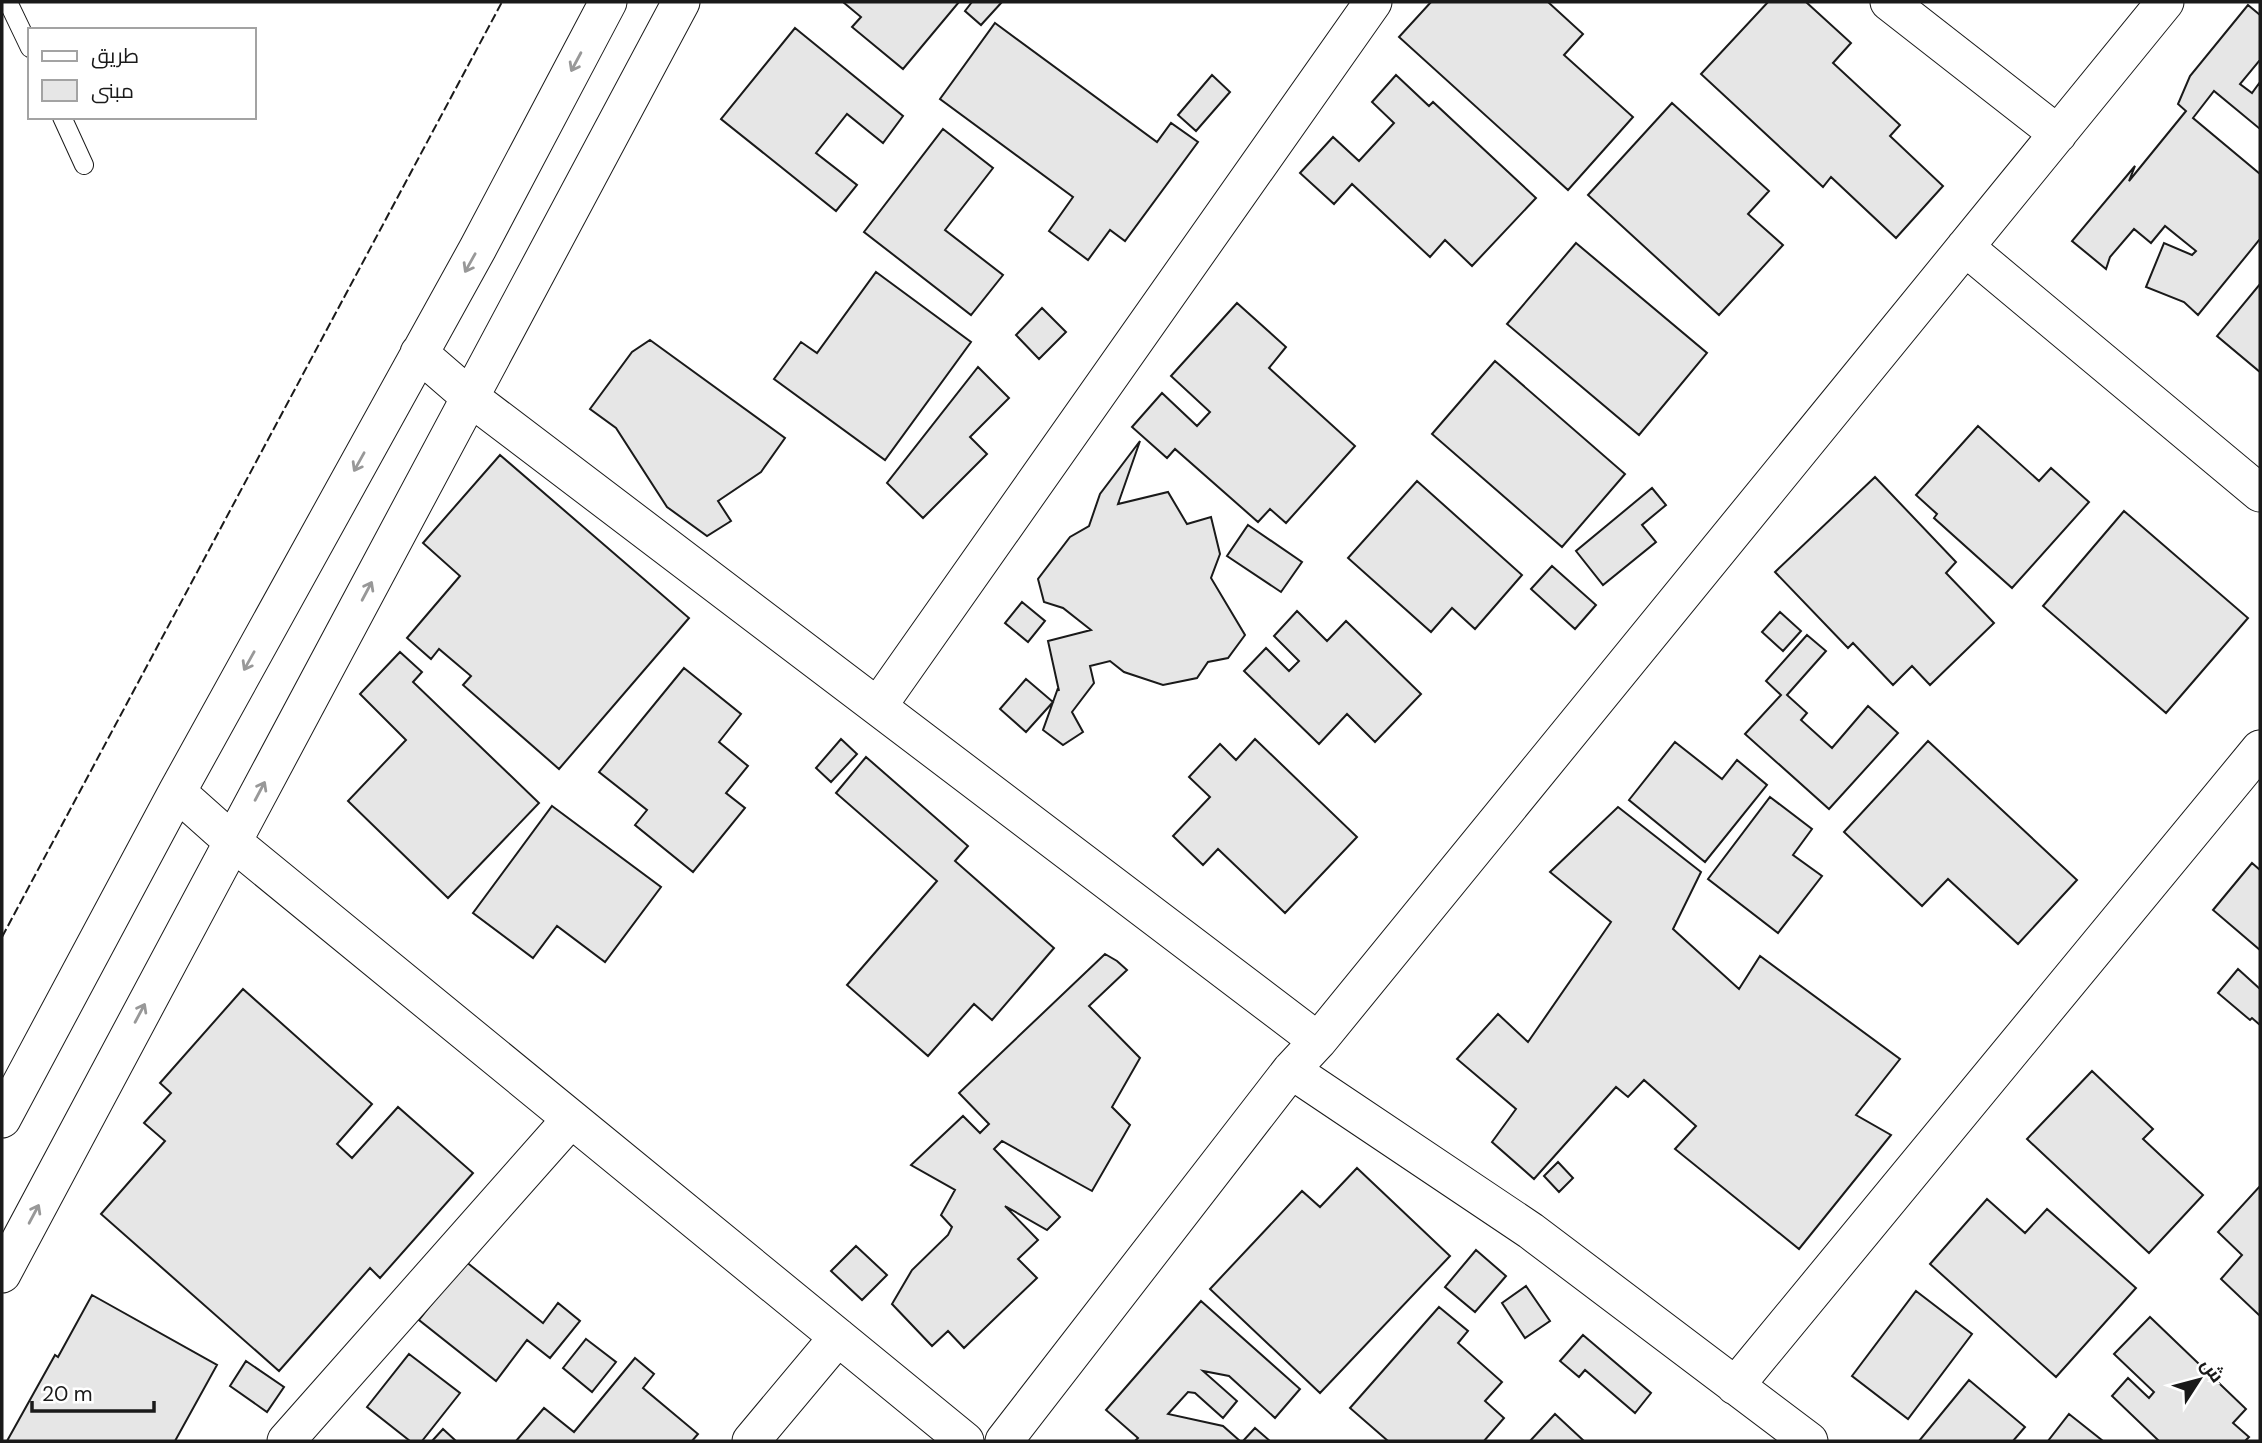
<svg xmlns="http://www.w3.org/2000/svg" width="2262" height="1443" font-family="'DM Sans',Cairo,sans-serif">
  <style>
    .building { fill: #e6e6e6; stroke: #1a1a1a; stroke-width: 2 }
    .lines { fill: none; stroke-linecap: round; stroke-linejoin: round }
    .lane-casing { stroke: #1a1a1a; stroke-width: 20 }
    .street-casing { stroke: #1a1a1a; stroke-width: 39 }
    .lane { stroke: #fff; stroke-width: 18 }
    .street { stroke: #fff; stroke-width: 37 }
    .fence { stroke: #1a1a1a; stroke-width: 2; stroke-dasharray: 9 3.5; stroke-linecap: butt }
    .oneway { stroke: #989898 }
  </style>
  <rect width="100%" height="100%" fill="#fff"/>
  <path class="building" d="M843,2H959L903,69L852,27L861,17Z
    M972,2H1002L981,25L965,11Z
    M1431,2H1548L1583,34L1564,55L1633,117L1568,190L1399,37Z
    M1768,2H1806L1851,43L1833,63L1900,125L1890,136L1943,186L1896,238L1831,177L1823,187L1701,74Z
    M2248,5L2260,15V60L2240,84L2252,93L2260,82V129L2214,91L2193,118L2260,174V239L2198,315L2184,302L2146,287L2164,243L2192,255L2196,251L2165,226L2151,243L2134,229L2110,257L2106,269L2072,241L2135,166L2129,181L2186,111L2178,104L2190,76Z
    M995,23L1157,142L1171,123L1198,142L1125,241L1110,230L1088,260L1049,231L1073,197L940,99Z
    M795,28L903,116L883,143L847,114L816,153L857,185L836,211L721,119Z
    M1212,75L1230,92L1196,131L1178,115Z
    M1396,75L1429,106L1433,102L1536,198L1472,266L1445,240L1430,257L1352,184L1334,204L1300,173L1333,137L1359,161L1394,123L1372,102Z
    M1672,103L1769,191L1748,214L1783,245L1719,315L1588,195Z
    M943,129L993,168L945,230L1003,275L971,315L864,232Z
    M1576,243L1707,353L1639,435L1507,324Z
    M876,272L971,342L885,460L774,379L801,342L817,353Z
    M2260,284V372L2217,336Z
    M1237,303L1286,347L1269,368L1355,446L1286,523L1270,509L1258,522L1175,449L1167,458L1132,427L1162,393L1197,426L1210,412L1171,376Z
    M1042,308L1066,332L1039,359L1016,335Z
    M650,340L785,438L761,472L718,501L731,521L707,536L667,507L616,428L590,409L632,352Z
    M1495,361L1625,474L1562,547L1432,434Z
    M978,367L1009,398L970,437L987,454L923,518L887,483Z
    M1978,426L2039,481L2051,468L2089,502L2012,588L1934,518L1937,514L1916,495Z
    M1140,441L1118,504L1168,492L1187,524L1211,517L1220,554L1211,578L1245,635L1228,658L1208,662L1197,678L1163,685L1124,672L1110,661L1090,666L1094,683L1072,712L1083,732L1063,745L1043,730L1058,688L1059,691L1048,641L1091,630L1063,608L1044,602L1038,579L1070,537L1089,526L1100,494Z
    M500,455L689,618L559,769L463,685L471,676L439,649L431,659L407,638L460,576L423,543Z
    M1875,477L1956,562L1946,573L1994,623L1930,685L1912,666L1893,685L1853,643L1848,648L1775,572Z
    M1417,481L1522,575L1475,629L1452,608L1431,632L1348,558Z
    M1652,488L1666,505L1642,525L1656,542L1603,585L1576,551Z
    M2124,511L2248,618L2166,713L2043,606Z
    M1248,525L1302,562L1281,592L1227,556Z
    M1552,566L1596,605L1575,629L1531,589Z
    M1022,602L1045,621L1028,642L1005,623Z
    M1297,611L1327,641L1346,621L1421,694L1375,742L1347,714L1319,744L1244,671L1266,648L1289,671L1299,661L1274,636Z
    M1780,612L1801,631L1783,651L1762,632Z
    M1807,635L1826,651L1787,695L1807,713L1801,720L1832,748L1868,706L1898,733L1829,809L1745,734L1781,695L1766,681Z
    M400,652L422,672L413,682L539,803L448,898L348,801L406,740L360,694Z
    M684,668L741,714L719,742L748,766L726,793L745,808L693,872L635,825L647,810L599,772Z
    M1026,679L1053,702L1026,732L1000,709Z
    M841,739L857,754L831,782L816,768Z
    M1255,739L1357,837L1285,913L1218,849L1203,865L1173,836L1210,797L1189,777L1220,744L1236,760Z
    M1928,741L2077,880L2018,944L1948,879L1922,906L1844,832Z
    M1675,742L1722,779L1737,760L1767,785L1705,862L1629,800Z
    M866,757L968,846L955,861L1054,948L992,1020L974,1004L928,1056L847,985L937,881L836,793Z
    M1770,797L1812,829L1793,855L1822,876L1778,933L1708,879Z
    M552,806L661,887L605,962L557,926L533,958L473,913Z
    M1618,807L1701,872L1673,929L1739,989L1760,956L1900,1059L1856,1115L1891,1135L1799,1249L1675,1149L1696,1126L1644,1080L1628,1097L1616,1087L1534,1179L1492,1142L1516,1109L1457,1059L1498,1014L1528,1042L1611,922L1550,872Z
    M2252,863L2260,870V950L2213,910Z
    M1105,954L1117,961L1127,970L1089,1006L1140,1058L1112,1107L1130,1125L1092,1191L1002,1141L994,1149L1060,1217L1047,1230L1005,1206L1038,1240L1018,1259L1037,1278L964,1348L948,1331L932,1346L892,1304L912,1270L948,1235L952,1227L941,1215L955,1190L911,1165L963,1116L980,1133L989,1124L959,1093Z
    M2238,969L2260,989V1025L2252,1018L2250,1020L2218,993Z
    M243,989L372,1104L337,1144L352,1158L398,1107L473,1173L380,1278L370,1268L279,1371L101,1214L165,1141L144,1123L171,1093L160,1083Z
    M2092,1071L2153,1129L2143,1139L2203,1195L2149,1253L2027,1139Z
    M1558,1162L1573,1178L1559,1192L1544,1176Z
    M1357,1168L1450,1256L1320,1393L1210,1289L1302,1191L1320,1207Z
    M2260,1186V1316L2221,1279L2242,1255L2218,1232Z
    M1987,1199L2025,1233L2047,1209L2136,1288L2056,1377L1930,1264Z
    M856,1246L887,1275L862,1300L831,1271Z
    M1476,1250L1506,1276L1475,1312L1445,1287Z
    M465,1261L543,1323L558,1303L580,1321L550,1358L527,1340L496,1381L419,1320Z
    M1526,1286L1550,1321L1525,1338L1502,1303Z
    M1916,1291L1972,1334L1908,1419L1852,1376Z
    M92,1295L217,1365L175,1441H7L55,1355L58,1357Z
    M1201,1301L1300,1389L1275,1418L1229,1376L1203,1371L1237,1401L1223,1418L1195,1393L1188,1392L1168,1414L1223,1426L1240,1441H1135L1138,1438L1106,1410Z
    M1439,1307L1468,1331L1458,1343L1502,1382L1485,1401L1504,1418L1484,1441H1388L1350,1408Z
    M2150,1317L2246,1409L2233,1423L2249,1437L2245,1441H2159L2112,1396L2128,1378L2149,1398L2154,1392L2114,1354Z
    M1583,1335L1651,1393L1635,1413L1585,1370L1579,1377L1560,1361Z
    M586,1339L616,1362L592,1392L563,1368Z
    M409,1354L460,1393L422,1441H410L367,1407Z
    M635,1358L654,1374L643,1388L698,1434L692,1441H516L544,1408L574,1432Z
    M246,1361L284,1387L267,1412L230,1386Z
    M1969,1380L2025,1427L2013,1441H1919Z
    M1555,1414L1584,1441H1530Z
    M2069,1414L2103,1441H2048Z
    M1255,1428L1270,1441H1243Z
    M443,1429L456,1441H432Z"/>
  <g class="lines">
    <defs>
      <path id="lane" d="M8,2L30,48
        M62,117L84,165"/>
      <path id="street" d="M1889,2L2058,134
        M1965,247L2260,493
        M419,353L471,398L1318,1041
        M878,706L1373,2
        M177,792L233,842L965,1441
        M1291,1070L1531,1231L1809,1441
        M2,1119L177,792L478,248L608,2
        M2,1274L681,2
        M1735,1386L2260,749
        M286,1441L571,1119
        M751,1441L838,1337
        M1004,1441L1291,1070L1318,1041L2165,2"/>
    </defs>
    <use href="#lane" class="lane-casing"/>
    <use href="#street" class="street-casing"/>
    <use href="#lane" class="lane"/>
    <use href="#street" class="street"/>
    <path class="fence" d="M2,937L502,2"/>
  </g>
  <defs><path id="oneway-shaft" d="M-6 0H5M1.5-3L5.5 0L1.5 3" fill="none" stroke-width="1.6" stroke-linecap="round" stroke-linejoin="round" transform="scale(1.75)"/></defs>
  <g class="oneway">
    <use href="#oneway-shaft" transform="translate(576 62) rotate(118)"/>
    <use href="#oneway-shaft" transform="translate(470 263) rotate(119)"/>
    <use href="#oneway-shaft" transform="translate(359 462) rotate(119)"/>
    <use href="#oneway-shaft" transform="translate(367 591) rotate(-62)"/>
    <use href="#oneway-shaft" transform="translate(249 661) rotate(119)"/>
    <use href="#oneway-shaft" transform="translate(260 791) rotate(-62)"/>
    <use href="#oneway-shaft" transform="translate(140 1013) rotate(-62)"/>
    <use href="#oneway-shaft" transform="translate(34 1214) rotate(-62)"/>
  </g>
  <rect width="2262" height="1443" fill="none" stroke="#1a1a1a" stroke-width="7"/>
  <rect x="28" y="28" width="228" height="91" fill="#ffffff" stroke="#a3a3a3" stroke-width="2"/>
  <rect x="42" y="51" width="35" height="10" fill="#ffffff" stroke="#a3a3a3" stroke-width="2"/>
  <text x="91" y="63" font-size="21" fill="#1a1a1a">طريق</text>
  <rect x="42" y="80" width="35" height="21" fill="#e6e6e6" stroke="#a3a3a3" stroke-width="2"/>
  <text x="91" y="98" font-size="21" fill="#1a1a1a">مبنى</text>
  <g transform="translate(2199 1380) rotate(54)" stroke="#ffffff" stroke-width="5" paint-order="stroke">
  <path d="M0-5L12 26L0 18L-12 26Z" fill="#1a1a1a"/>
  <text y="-10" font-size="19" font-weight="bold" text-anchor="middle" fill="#1a1a1a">ش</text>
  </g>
  <path d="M32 1401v10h122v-10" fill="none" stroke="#1a1a1a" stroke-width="3.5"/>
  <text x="42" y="1401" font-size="21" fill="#1a1a1a" stroke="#ffffff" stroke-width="5" paint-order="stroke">20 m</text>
</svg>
